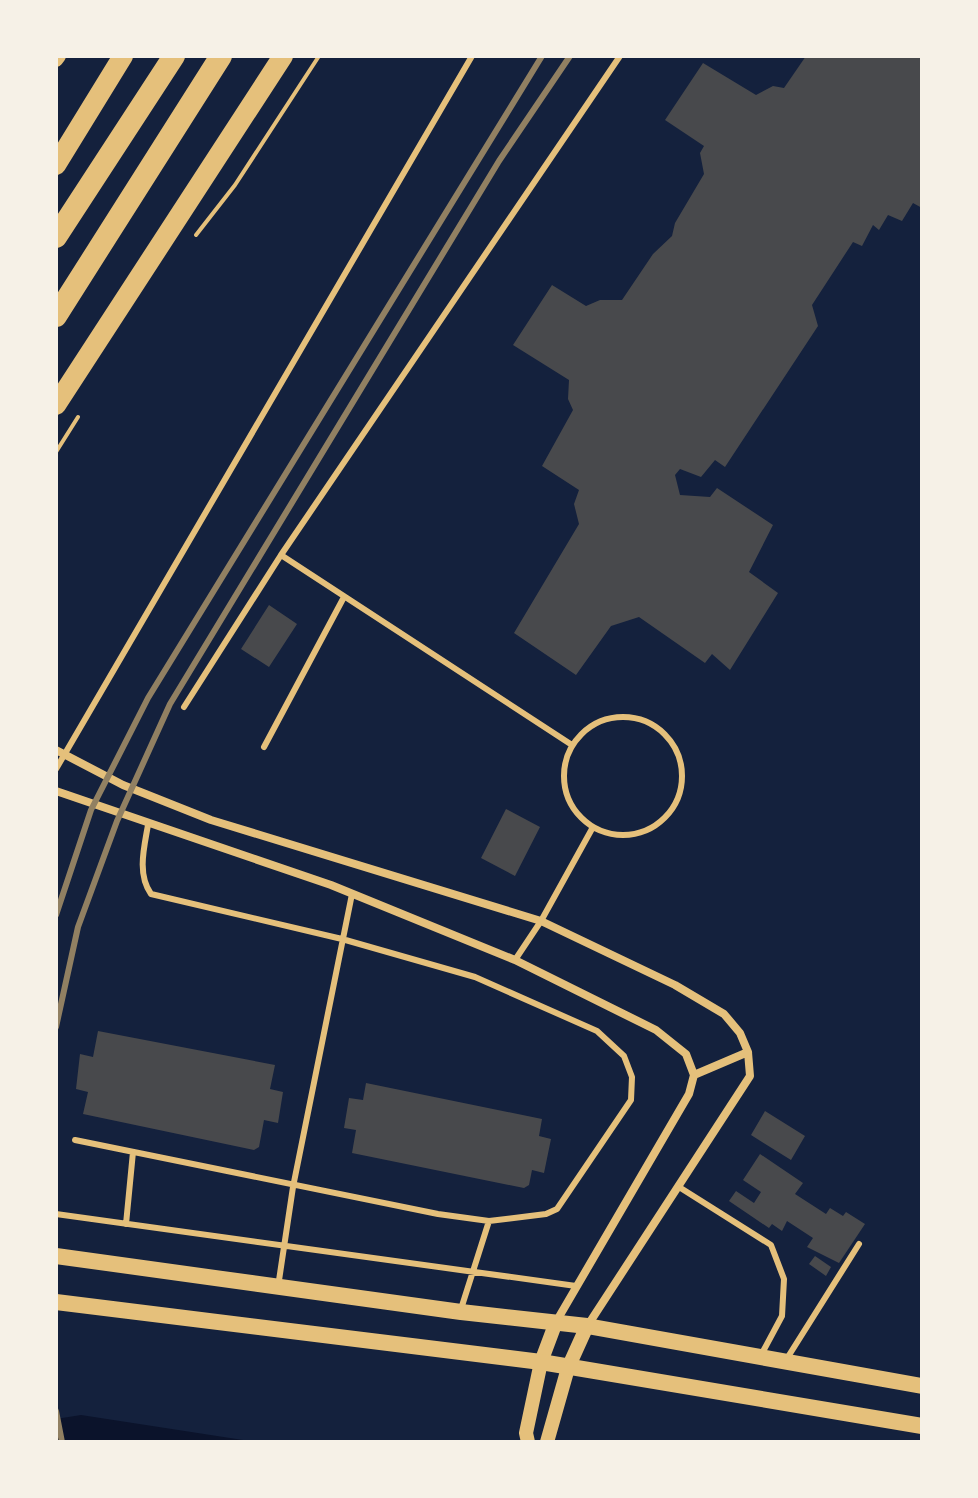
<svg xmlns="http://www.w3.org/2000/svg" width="978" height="1498" font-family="'PT Serif',serif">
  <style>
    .water { fill: #0b132b }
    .building { fill: #48494c }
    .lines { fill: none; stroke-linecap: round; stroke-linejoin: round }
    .path { stroke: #e5c07b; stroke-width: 4 }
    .service { stroke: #e5c07b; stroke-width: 6 }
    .minor { stroke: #e5c07b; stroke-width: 8 }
    .tertiary { stroke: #e5c07b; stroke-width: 14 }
    .secondary { stroke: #e5c07b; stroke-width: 16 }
    .primary { stroke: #e5c07b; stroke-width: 20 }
    .trunk { stroke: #e5c07b; stroke-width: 22 }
    .rail { stroke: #918062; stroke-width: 6 }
  </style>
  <rect width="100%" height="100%" fill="#14213d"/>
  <path class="water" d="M81,1415L256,1442H56V1419Z"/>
  <path class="building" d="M806,56H922V208L913,203L902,221L888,215L879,230L873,225L862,246L853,242L812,305L818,326L725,467L715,460L701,477L680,469L675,475L680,495L710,497L717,488L773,525L749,572L778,593L730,670L712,654L705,663L639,617L611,626L576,675L514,633L579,524L574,504L579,490L542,466L573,410L568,399L569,380L513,345L552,285L586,306L600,300H622L653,254L672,236L675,223L704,174L700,153L704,146L665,120L703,63L756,95L773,86L784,88Z
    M269,605L297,624L269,667L241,649Z
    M506,809L540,827L515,876L481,858Z
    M98,1031L275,1065L270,1089L283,1092L278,1123L264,1120L259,1147L254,1150L83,1114L88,1092L76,1089L80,1054L93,1057Z
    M366,1083L542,1119L539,1136L551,1139L544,1173L532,1170L529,1185L524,1188L352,1153L356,1130L344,1128L349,1098L363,1100Z
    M765,1111L805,1136L791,1160L751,1135Z
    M760,1154L803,1183L795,1194L826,1214L830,1208L843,1216L846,1212L865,1224L839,1263L807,1247L813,1238L787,1221L782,1231L772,1224L769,1228L729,1201L736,1191L754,1203L761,1192L743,1180Z
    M815,1256L831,1267L826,1276L809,1264Z"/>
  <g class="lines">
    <path class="path" d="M196,235L235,185L319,56
      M56,452L78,417"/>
    <path class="service" d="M281,555L572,745
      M184,707L281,555L620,56
      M564 776a59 59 0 1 1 118 0a59 59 0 1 1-118 0Z
      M264,747L344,597
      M56,769L472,56
      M515,960L541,921L593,827
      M75,1140L438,1214L489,1221L546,1214L557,1209L631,1100L632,1077L624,1056L597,1031L475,977L342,939L151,894C137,874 144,848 148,825
      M679,1187L771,1245L784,1279L782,1316L760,1357
      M56,1214L576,1286
      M126,1224L133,1152
      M278,1287L293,1187L352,894
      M461,1309L489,1221
      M786,1360L859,1244"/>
    <path class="minor" d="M56,750L123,785L211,820L541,921L675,985L724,1014L740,1033L748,1052L750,1076L588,1325
      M56,791L331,885L515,960L656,1030L686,1054L694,1075L689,1094L556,1322
      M694,1075L748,1052"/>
    <path class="tertiary" d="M56,60L59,56
      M528,1442L526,1433L541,1362L556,1322
      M547,1442L568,1368L587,1326"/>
    <path class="secondary" d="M56,1256L461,1312L587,1326L922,1386
      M56,1302L541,1362L922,1426"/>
    <path class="primary" d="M56,165L123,56
      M56,405L283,56"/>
    <path class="trunk" d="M56,237L174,56
      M56,316L221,56"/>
    <path class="rail" d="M56,915L91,810L148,698L542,56
      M56,1027L78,927L117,821L170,704L499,161L570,56
      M56,1411L62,1442"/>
  </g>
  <rect width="978" height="1498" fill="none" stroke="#f6f1e7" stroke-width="116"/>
</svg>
